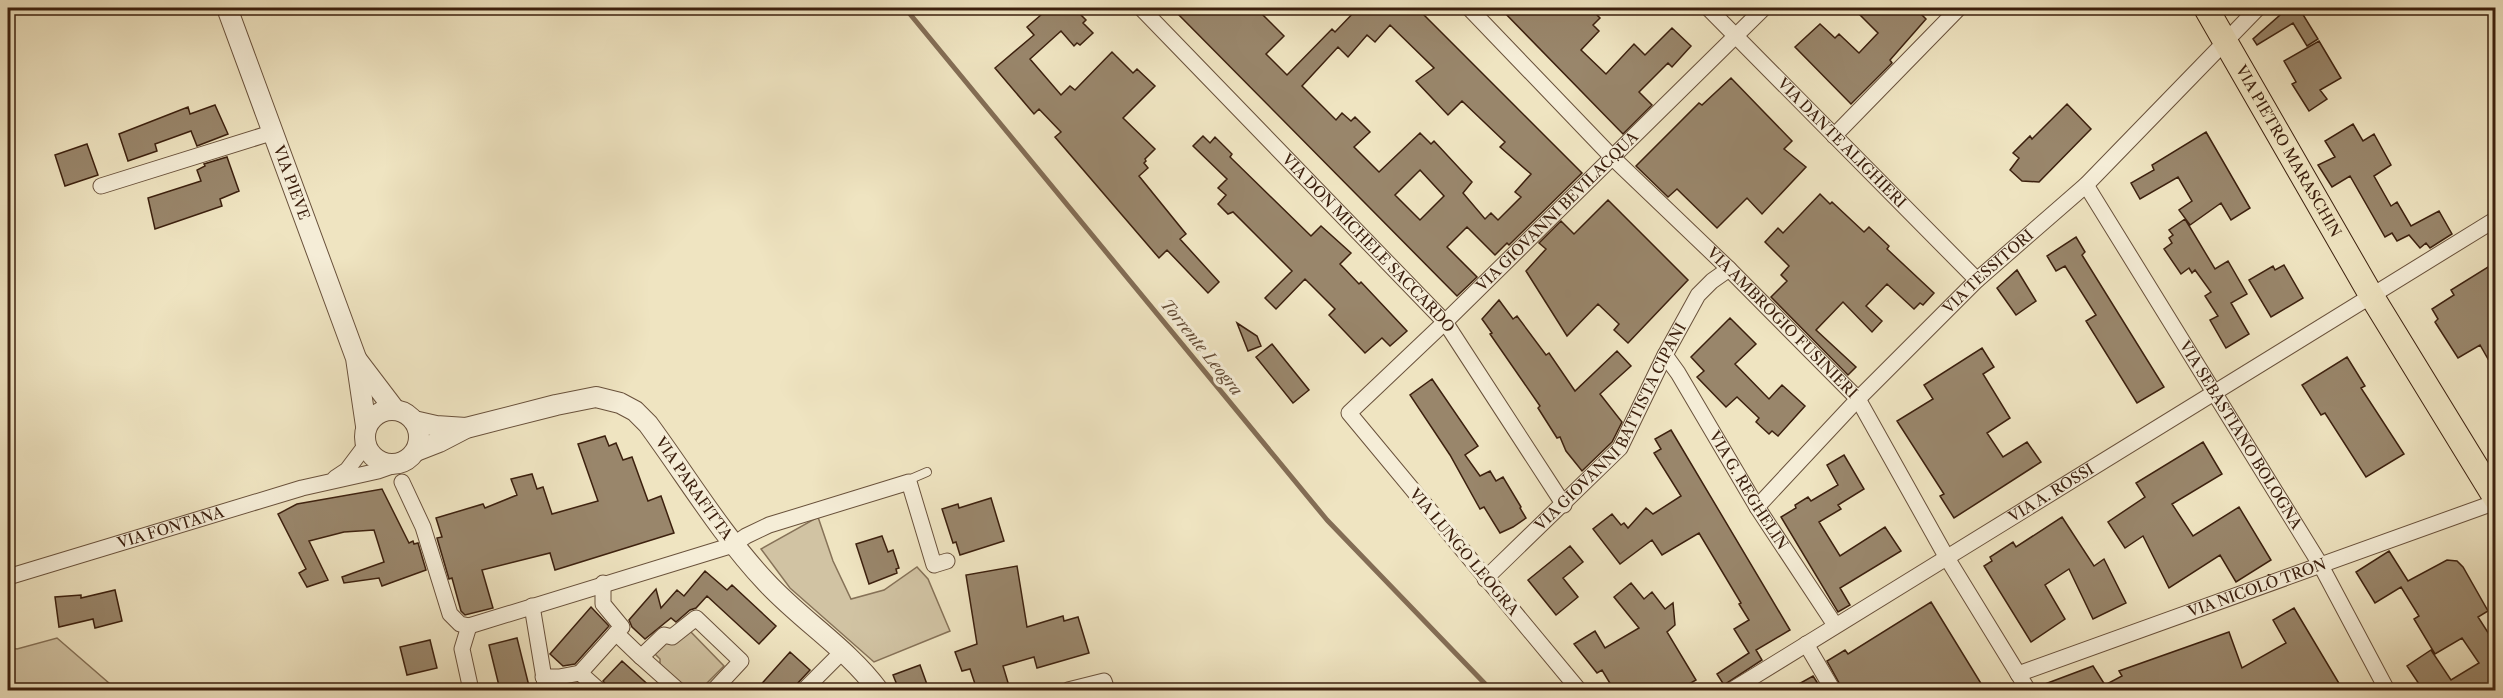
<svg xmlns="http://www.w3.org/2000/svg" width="2503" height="698" font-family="'Libre Caslon Text',serif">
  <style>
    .green { fill: #d1c3a3; stroke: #867258; stroke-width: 1.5 }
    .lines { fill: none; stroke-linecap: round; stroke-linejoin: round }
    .stream { stroke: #836d55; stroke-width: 5 }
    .building { fill: #99866b; stroke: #3c200e; stroke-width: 1.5; fill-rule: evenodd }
    .service-casing { stroke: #69513b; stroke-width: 10 }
    .minor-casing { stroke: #69513b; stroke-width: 17 }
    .tertiary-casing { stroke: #69513b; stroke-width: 22 }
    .primary-casing { stroke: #3c200e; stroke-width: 26 }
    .service { stroke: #f5edd7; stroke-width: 8 }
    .minor { stroke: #f5edd7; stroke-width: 15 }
    .tertiary { stroke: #f5edd7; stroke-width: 20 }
    .primary { stroke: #efe4c1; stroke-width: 24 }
    .labels { text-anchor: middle; stroke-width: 6; stroke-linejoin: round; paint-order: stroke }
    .street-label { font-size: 15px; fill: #3c200e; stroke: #f5edd7 }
    .water-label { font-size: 16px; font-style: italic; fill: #654d37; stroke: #f5edd7 }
  </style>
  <rect width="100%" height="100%" fill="#efe4c1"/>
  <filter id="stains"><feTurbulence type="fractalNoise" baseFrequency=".00333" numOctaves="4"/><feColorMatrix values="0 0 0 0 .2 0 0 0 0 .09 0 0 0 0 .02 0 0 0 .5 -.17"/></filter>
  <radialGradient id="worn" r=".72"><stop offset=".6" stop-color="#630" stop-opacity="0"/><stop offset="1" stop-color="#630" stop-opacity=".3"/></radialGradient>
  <path class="green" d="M818,517L833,561L851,599L884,590L917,567L928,579L950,631L874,662L790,588L761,549Z
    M689,630L724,666L700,690H683L660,669V659L653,652L654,648Z
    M57,638L117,690H8V647L17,649Z"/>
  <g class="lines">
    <path class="stream" d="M905,8L1327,520L1491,690"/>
  </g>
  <path class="building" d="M1049,8H1074L1086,20L1083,23L1093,33L1080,45L1077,43L1074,46L1061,31L1030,59L1061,95L1070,86L1075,90L1112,52L1133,73L1137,69L1155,86L1123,118L1155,149L1145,159L1146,161L1144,163L1148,168L1139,176L1186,234L1180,239L1219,282L1208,293L1167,250L1159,258L1055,137L1061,132L1039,109L1034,114L995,68L1034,35L1027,27Z
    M1172,8H1270L1262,14L1284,36L1266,54L1287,75L1332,29L1335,32L1358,8H1417L1582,173L1509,245L1507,243L1495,255L1467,227L1447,247L1477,277L1457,296ZM1390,25L1434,68L1416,81L1448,115L1462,101L1505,142L1500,147L1531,174L1515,192L1521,197L1498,220L1491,213L1485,219L1463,193L1472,182L1434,141L1431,144L1420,133L1379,172L1354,147L1370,132L1355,117L1351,121L1342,113L1336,120L1302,86L1338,47L1348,57L1367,35L1375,42ZM1420,170L1444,196L1420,220L1395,195Z
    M1500,8H1590L1600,18L1593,25L1599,31L1581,50L1606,74L1634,44L1645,55L1672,28L1691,46L1672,67L1668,63L1639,92L1652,105L1623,134Z
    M1853,8H1915L1926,19L1890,60L1892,63L1851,104L1795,47L1820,24L1835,38L1839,34L1859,53L1878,33Z
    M2288,8H2299L2318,39L2307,46L2293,23L2257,45L2253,39Z
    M2319,41L2341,78L2320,90L2327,99L2309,111L2292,84L2296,82L2284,61Z
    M1731,78L1792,141L1784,149L1806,167L1762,214L1747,198L1717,228L1677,189L1668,197L1636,166L1699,103L1702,105Z
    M2067,104L2091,129L2039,182L2022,181L2010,170L2019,158L2013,153L2030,136L2032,139Z
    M215,105L228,134L197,146L191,131L155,144L157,151L128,161L119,134L188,107L190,114Z
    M2353,124L2363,141L2374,134L2391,165L2374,176L2391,206L2397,202L2411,226L2439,211L2452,234L2430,248L2426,243L2420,248L2409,235L2397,241L2392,233L2385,237L2350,176L2332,187L2318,165L2335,157L2325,141Z
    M2206,132L2250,208L2231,220L2221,203L2190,225L2179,210L2192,201L2178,177L2140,199L2131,183L2154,170L2152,165Z
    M1203,136L1210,143L1215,137L1232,154L1230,157L1311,236L1321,226L1351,253L1340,264L1359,284L1361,282L1407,331L1390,346L1382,338L1365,353L1329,315L1335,309L1305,279L1276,309L1265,298L1292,271L1233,212L1228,214L1218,204L1226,195L1218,188L1227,179L1193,146Z
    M87,144L98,175L65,186L55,155Z
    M227,157L239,191L220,199L222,206L155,229L148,198L201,181L197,170L205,166L204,164Z
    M1820,194L1830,204L1832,202L1864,232L1869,227L1889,246L1887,249L1934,293L1923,305L1920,303L1914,309L1887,284L1866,306L1882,321L1872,332L1843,302L1816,330L1856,367L1848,375L1771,297L1787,281L1781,275L1789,266L1765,242L1778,228L1783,233Z
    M1608,200L1688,280L1628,343L1614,330L1619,324L1598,304L1567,336L1526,271L1546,249L1539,243L1561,221L1574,234Z
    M2185,219L2215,269L2228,261L2247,294L2231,303L2249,334L2226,348L2210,320L2218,316L2205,296L2211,292L2195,270L2192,273L2189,268L2181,274L2164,249L2172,243L2169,238L2173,235L2169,230Z
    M2076,237L2085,252L2082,255L2164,387L2137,403L2086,321L2096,315L2065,266L2056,271L2047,256Z
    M2496,262V373L2480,345L2458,358L2435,322L2438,319L2432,309L2454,295L2451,290Z
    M2284,265L2303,298L2271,317L2249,280L2273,266L2275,270Z
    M2017,270L2036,301L2016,315L1997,288Z
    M1499,300L1513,319L1517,316L1546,355L1549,353L1575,391L1617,351L1631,366L1600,394L1622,422L1612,442L1582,471L1566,451L1560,437L1557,438L1538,408L1540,406L1490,334L1492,333L1482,319Z
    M1730,318L1756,344L1735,364L1769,399L1782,385L1805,406L1778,436L1772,431L1769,434L1756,422L1759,418L1737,397L1726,407L1697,377L1704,371L1691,357Z
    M1237,323L1257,336L1261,346L1248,351Z
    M1272,344L1309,390L1293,403L1256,357Z
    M1982,348L1994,367L1983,374L2010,418L1987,433L2003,457L2027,442L2041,462L1954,518L1940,496L1944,494L1897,421L1933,399L1924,385Z
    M2347,357L2365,386L2361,388L2404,454L2366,477L2325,413L2321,415L2302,385Z
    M1432,379L1478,446L1465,455L1480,476L1490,471L1496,481L1503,477L1521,507L1520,508L1526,518L1513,527L1500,533L1484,507L1480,509L1450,455L1410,395Z
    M1671,430L1790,630L1756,650L1762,660L1724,685L1717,674L1749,653L1734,629L1749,620L1739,604L1741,603L1699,533L1662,555L1652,540L1620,564L1593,529L1612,514L1621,525L1624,523L1628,528L1646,508L1653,514L1681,496L1654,453L1661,449L1655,439Z
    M605,436L609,446L616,443L623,460L632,457L648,501L661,496L674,533L555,570L550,553L482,570L493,608L465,615L461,611L452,578L449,579L437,538L442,537L436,518L483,504L485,508L517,495L511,479L532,474L537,489L543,487L552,514L598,501L578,444Z
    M2203,442L2222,474L2172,504L2193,536L2239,507L2271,560L2236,582L2220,555L2169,588L2143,536L2125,548L2108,522L2145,497L2136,483Z
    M1844,455L1864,489L1838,505L1841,509L1819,522L1840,556L1885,527L1901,551L1840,588L1850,605L1838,612L1781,517L1796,508L1795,505L1808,497L1811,501L1838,485L1827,465Z
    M382,489L409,543L413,541L414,544L418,543L426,570L382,586L379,578L344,583L342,577L384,562L374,530L344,532L309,541L328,580L307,587L299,573L306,569L278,514L297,504Z
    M991,498L1004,541L960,555L956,542L953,543L942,509L958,504L959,508Z
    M2062,517L2094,566L2104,559L2126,603L2093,619L2069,569L2045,585L2065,619L2031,642L1984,566L1992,561L1990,557L2013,542L2016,547Z
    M882,536L888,552L893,550L899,568L896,569L897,573L869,584L856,544Z
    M1570,546L1583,562L1563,578L1578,597L1556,615L1528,580Z
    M2389,551L2408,581L2447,560L2457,561L2463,567L2488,611L2478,617L2496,645V690H2423L2407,666L2431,650L2451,680L2479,663L2462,638L2435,654L2414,619L2419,616L2401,587L2375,603L2356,572Z
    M1017,566L1027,627L1063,616L1064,621L1078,617L1089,653L1037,668L1034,657L1003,666L1009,686L995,690H977L970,669L962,671L955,652L977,644L966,575Z
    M705,571L727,590L732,585L776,626L759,644L707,596L696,608L690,610L676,622L671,618L645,639L632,627L629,620L656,589L661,608L677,590L684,596Z
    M1631,583L1644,599L1652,592L1665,609L1673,603L1675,625L1667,632L1696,680L1679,690H1614L1602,670L1597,673L1574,644L1595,631L1605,648L1639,628L1614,597Z
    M115,590L122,621L95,628L93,619L59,627L55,597L81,595V598Z
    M1931,602L1985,690H1843L1827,661L1845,650L1848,654Z
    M591,607L609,626L575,664L563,666L550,654Z
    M2294,608L2343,690H2038L2037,687L2093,666L2105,685L2122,676L2119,671L2229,632L2242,668L2286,643L2273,620Z
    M517,638L530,690H500L489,645Z
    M430,640L437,668L407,675L400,647Z
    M790,652L810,670L795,686L791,690H756Z
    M622,661L654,690H612L608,687L603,681Z
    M920,665L929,690H899L893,675Z
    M1813,676L1822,690H1788Z"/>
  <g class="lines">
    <defs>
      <path id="service" d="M909,482L913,478L927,472"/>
      <g id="minor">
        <path id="s1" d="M1141,8L1445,322L1564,505"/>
        <path id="s2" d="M1469,8L1613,158L1729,269L1858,399L1947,558L2028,690"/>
        <path id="s3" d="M1708,8L1977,280"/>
        <path d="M1834,136L1959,8"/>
        <path id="s4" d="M2086,185L2320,564L2387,690"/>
        <path d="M101,186L274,132"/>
        <path id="s5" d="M1665,355L1678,373L1757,507L1835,625"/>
        <path d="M335,478L347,470L365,446"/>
        <path d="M402,482L423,527L450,614L460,624L469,626"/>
        <path id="s6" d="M1757,507L1858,399L1977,280L2086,185L2258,8"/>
        <path id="s7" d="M8,577L302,488L378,471L395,465"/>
        <path id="s8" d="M1485,579L1620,448L1665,355L1698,295L1712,281L1729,269"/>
        <path d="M603,583V604L622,627L616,633L641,657L664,635L672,637L696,618L741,661L714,690"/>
        <path d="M532,606L546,690"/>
        <path d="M469,626L733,545L746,536L769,525L909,482L934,565L947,561"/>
        <path d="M469,626L462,649L471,690"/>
        <path d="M1806,644L1833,690"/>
        <path d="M641,657L678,690"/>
        <path d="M580,673L616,633"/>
        <path id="s9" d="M2018,674L2496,502"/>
        <path d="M543,677H559L580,673L599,690"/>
        <path d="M804,690L842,652"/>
        <path d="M1068,690L1104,681L1107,690"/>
        <path id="s10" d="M1579,690L1349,413L1445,322L1764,8"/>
        <path id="s11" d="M1732,690L2496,219"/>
      </g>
      <g id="tertiary">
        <path id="s12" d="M227,8L356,358L366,426"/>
        <path d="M357,360L395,410"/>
        <circle cx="392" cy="437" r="27"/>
        <path d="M414,421L436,426L466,428"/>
        <path id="s13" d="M416,451L439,442L466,428L556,405L596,397L620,403L635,411L648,424C687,477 721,534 766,582C801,620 848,649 878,690"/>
      </g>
      <g id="primary">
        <path id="s14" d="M2206,8L2371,295L2496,499"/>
      </g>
    </defs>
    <use href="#service" class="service-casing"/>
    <use href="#minor" class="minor-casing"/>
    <use href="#tertiary" class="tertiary-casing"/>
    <use href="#primary" class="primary-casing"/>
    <use href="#service" class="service"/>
    <use href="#minor" class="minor"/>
    <use href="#tertiary" class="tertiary"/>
    <use href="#primary" class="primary"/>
  </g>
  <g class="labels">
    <g class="street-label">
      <text dy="5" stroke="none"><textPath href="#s3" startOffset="190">VIA DANTE ALIGHIERI</textPath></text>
      <text dy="5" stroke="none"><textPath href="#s14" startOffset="165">VIA PIETRO MARASCHIN</textPath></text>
      <text dy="5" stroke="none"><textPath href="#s12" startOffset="186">VIA PIEVE</textPath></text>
      <text dy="5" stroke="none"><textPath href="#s10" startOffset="650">VIA GIOVANNI BEVILACQUA</textPath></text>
      <text dy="5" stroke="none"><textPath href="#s1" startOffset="327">VIA DON MICHELE SACCARDO</textPath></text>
      <text dy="5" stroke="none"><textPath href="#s6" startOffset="330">VIA TESSITORI</textPath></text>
      <text dy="5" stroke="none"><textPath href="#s2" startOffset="444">VIA AMBROGIO FUSINIERI</textPath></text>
      <text dy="5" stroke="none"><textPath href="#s8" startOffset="200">VIA GIOVANNI BATTISTA CIPANI</textPath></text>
      <text dy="5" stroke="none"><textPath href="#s4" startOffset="294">VIA SEBASTIANO BOLOGNA</textPath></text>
      <text dy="5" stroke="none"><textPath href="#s13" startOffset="328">VIA PARAFITTA</textPath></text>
      <text dy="5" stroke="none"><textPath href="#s5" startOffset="159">VIA G. REGHELIN</textPath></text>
      <text dy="5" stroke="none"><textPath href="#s11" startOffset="375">VIA A. ROSSI</textPath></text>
      <text dy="5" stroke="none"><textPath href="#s7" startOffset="170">VIA FONTANA</textPath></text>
      <text transform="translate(1464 552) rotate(50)" y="5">VIA LUNGO LEOGRA</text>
      <text dy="5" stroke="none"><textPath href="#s9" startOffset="254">VIA NICOLÒ TRON</textPath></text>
    </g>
    <g class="water-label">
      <text transform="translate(1202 347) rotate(51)" y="6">Torrente Leogra</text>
    </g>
  </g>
  <rect width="2503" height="698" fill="none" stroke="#efe4c1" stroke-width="30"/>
  <rect x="9" y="9" width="2485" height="680" fill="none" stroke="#3c200e" stroke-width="3"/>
  <rect x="15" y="15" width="2473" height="668" fill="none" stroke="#3c200e" stroke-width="1.5"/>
  <rect width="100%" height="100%" filter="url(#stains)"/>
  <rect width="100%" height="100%" fill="url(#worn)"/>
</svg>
